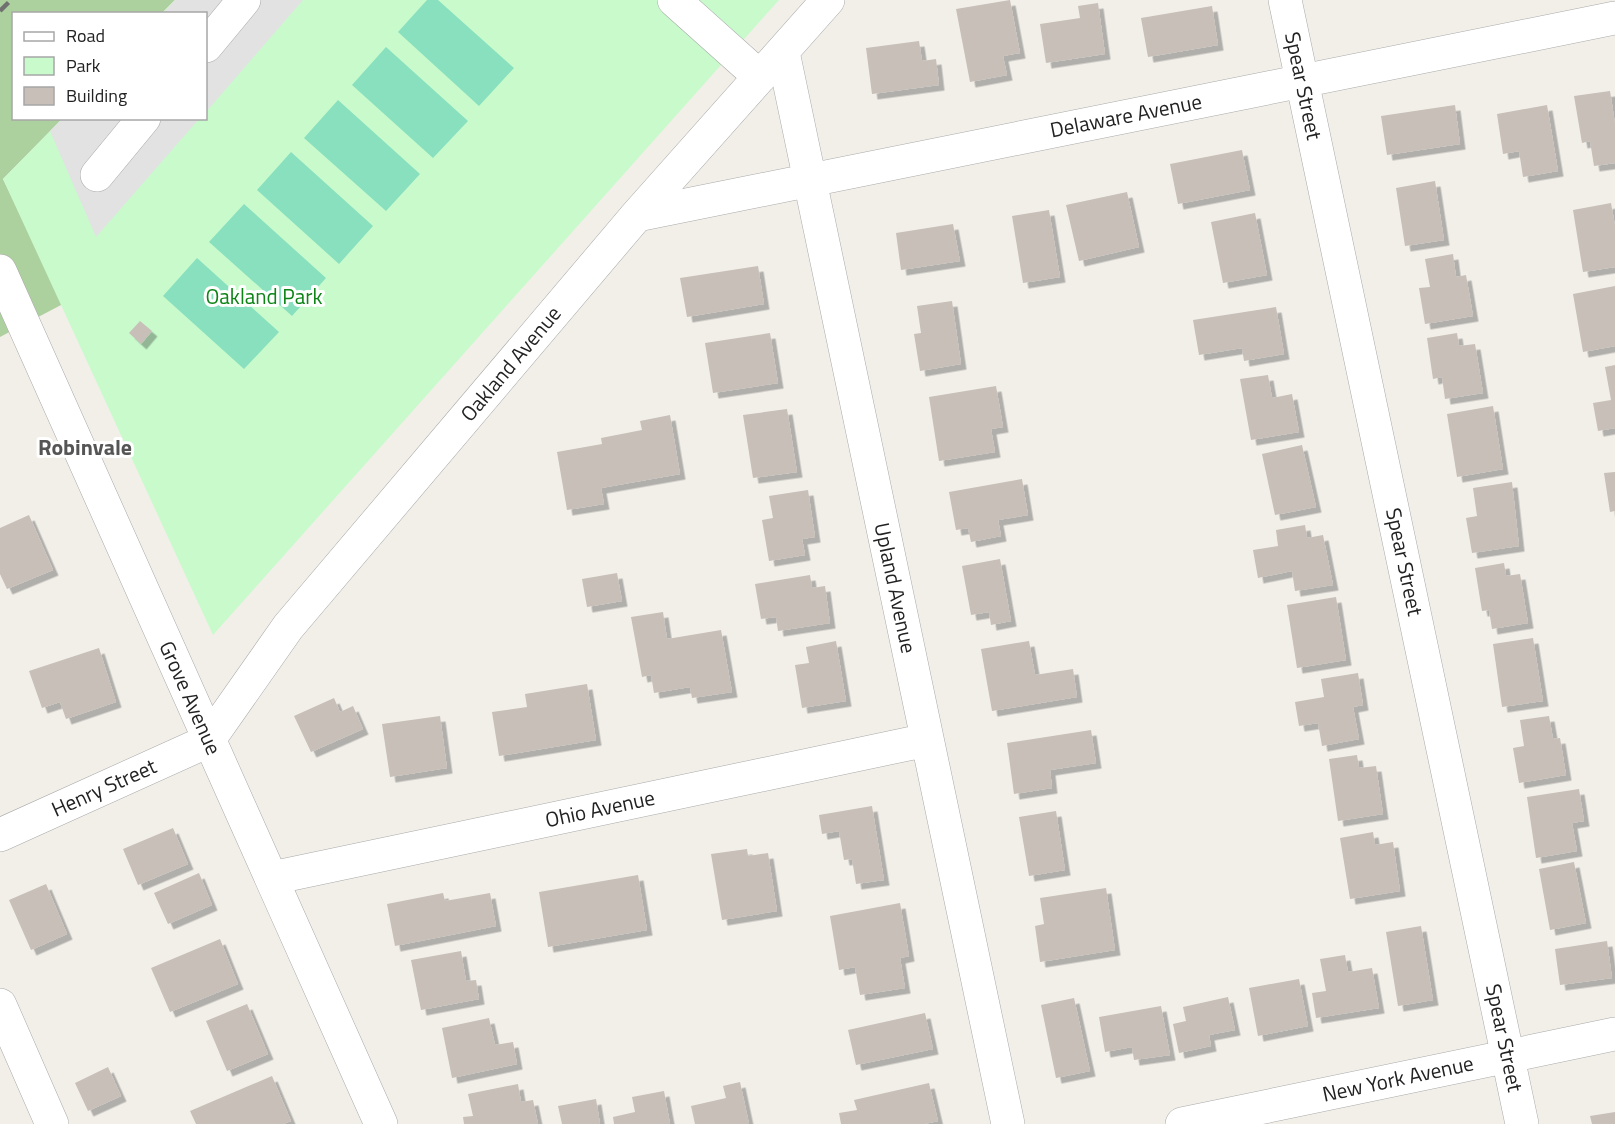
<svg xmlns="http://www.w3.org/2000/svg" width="1615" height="1124" font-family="'Titillium Web',sans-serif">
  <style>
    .forest { fill: #add19e }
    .park { fill: #c8facc }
    .pitch { fill: #88e0be }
    .parking { fill: #e2e2e2 }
    .building { fill: #c7bfb8; filter: url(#shadow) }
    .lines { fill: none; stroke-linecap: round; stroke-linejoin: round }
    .minor-casing { stroke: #a9a9a9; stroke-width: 34 }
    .minor { stroke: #fff; stroke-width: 33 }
    .rail { stroke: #707070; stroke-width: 4.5; stroke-dasharray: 12 12; stroke-linecap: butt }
    .labels { text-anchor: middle; stroke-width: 6; stroke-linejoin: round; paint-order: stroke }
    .street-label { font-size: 21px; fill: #222; stroke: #fff }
    .park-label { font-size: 21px; fill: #0c8416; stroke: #fff }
    .neighbourhood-label { font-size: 22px; font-weight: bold; fill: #555; stroke: #fff }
  </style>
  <defs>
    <filter id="shadow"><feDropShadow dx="5.5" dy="5.5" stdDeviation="0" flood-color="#0004"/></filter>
  </defs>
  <rect width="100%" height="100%" fill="#f2efe9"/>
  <path class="forest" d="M0,0H175L162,13L14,14V118L62,119L3,179L63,304L0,337Z"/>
  <path class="park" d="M175,0H779L213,635L3,179L62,119L206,118V14L162,13Z"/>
  <path class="pitch" d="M427,0H438L514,68L479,106L398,32Z
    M386,47L468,121L433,158L352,85Z
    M338,100L420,174L386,211L304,138Z
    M291,152L373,226L339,264L257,190Z
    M244,204L326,278L292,316L209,242Z
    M197,258L279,332L244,369L163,296Z"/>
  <path class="parking" d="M175,0H303L206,112V14H162Z
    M62,119H199L96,237L50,131Z"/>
  <path class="building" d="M1010,0L1020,53L1003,56L1007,75L970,82L956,9Z
    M1098,3L1105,54L1046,63L1040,24L1080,18L1078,6Z
    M1212,6L1218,45L1148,57L1141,18Z
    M919,41L922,61L936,59L939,85L872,94L866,48Z
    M1610,91L1615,124V163L1594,166L1590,141L1582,143L1574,96Z
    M1455,105L1460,144L1387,155L1381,116Z
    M1547,105L1558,171L1523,177L1519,151L1503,154L1497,114Z
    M1242,150L1250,190L1178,204L1170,164Z
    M1435,181L1444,240L1405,246L1396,188Z
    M1127,192L1139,247L1079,261L1066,205Z
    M1611,203L1615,226V267L1583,272L1573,210Z
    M1049,210L1060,277L1023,283L1012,216Z
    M1255,213L1267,275L1223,283L1211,222Z
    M953,224L960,261L901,270L896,233Z
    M1453,254L1456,277L1466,275L1473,316L1425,324L1419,288L1430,287L1425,259Z
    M758,266L764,304L687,317L680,278Z
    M1615,286V346L1583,352L1573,294Z
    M952,301L961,364L920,371L914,334L921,333L917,306Z
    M1276,307L1284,354L1244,361L1242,348L1199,355L1193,320Z
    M140,321L152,331L141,344L129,333Z
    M770,333L778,383L713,393L705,343Z
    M1457,333L1459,346L1475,344L1483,393L1445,399L1442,377L1433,379L1427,338Z
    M1615,365V428L1598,431L1593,403L1611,400L1605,367Z
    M1268,375L1272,398L1292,394L1299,432L1251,440L1240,379Z
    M996,386L1003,427L991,429L995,452L939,461L929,397Z
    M1493,406L1503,469L1457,477L1447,414Z
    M787,409L797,472L753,478L743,415Z
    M670,415L680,474L601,488L604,504L567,510L557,452L602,444L601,438L642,430L640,421Z
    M1302,445L1316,507L1275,515L1262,454Z
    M1615,472V511L1610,512L1604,473Z
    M1022,479L1028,515L998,520L1001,536L971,542L968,528L956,530L949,492Z
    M1512,482L1519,546L1472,553L1466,518L1477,516L1473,488Z
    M808,490L815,537L802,539L805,555L769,561L762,520L773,518L769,496Z
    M29,515L53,570L7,589L0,574V528Z
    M1305,525L1307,538L1323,535L1333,585L1295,591L1292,571L1258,578L1253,550L1278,546L1276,530Z
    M1000,559L1011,621L991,625L989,612L971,615L962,566Z
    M1504,563L1506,576L1520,574L1528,623L1492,629L1489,610L1482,611L1475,568Z
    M617,573L622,601L587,607L582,579Z
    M810,575L812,588L825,586L830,623L778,631L776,617L761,619L755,584Z
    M1336,597L1346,660L1297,668L1287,605Z
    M663,612L667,639L721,630L732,692L692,698L690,687L654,693L651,675L642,677L631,617Z
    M1533,638L1543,701L1502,707L1493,644Z
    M836,641L846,701L802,708L795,665L809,663L806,647Z
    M1029,641L1035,675L1073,669L1077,697L992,711L981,649Z
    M99,648L116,702L66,719L60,702L42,708L29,671Z
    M1358,673L1363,705L1353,707L1359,739L1322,746L1318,723L1299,726L1295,702L1324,697L1321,679Z
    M587,684L596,740L499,756L492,712L527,707L525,694Z
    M334,698L340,712L353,706L363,729L311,752L294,716Z
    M440,716L447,768L390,777L382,724Z
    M1549,716L1553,739L1560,738L1566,775L1519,783L1513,748L1524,746L1520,720Z
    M1091,730L1096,763L1050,770L1052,788L1014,794L1007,743Z
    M1357,755L1359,768L1376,766L1383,814L1338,821L1329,759Z
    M1579,789L1584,821L1572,823L1577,851L1536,858L1527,797Z
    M872,806L884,880L856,884L852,859L844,860L839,831L822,834L819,815Z
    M1056,811L1065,870L1029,876L1019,817Z
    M173,828L188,864L138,885L123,849Z
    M1373,832L1375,845L1393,842L1400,891L1350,899L1340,838Z
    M747,849L748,856L768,853L777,911L722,920L711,854Z
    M1574,862L1586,923L1550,930L1539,869Z
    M199,873L212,905L168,924L154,893Z
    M638,875L647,930L548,947L539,892Z
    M46,884L67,934L31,950L9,900Z
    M1106,888L1115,950L1040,962L1035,926L1044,924L1040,898Z
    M443,893L445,901L490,893L496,926L395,946L387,904Z
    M900,903L909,956L900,958L905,988L860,995L855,967L839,970L830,916Z
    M1421,926L1433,1000L1398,1006L1386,932Z
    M220,939L238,984L170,1012L151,968Z
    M1607,941L1612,978L1560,985L1555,949Z
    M461,951L466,981L476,980L479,999L421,1010L411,960Z
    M1345,955L1348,972L1372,968L1379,1008L1316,1018L1312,993L1326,991L1320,959Z
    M1299,979L1308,1026L1258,1036L1249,988Z
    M1228,997L1235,1030L1209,1035L1211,1046L1179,1053L1173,1024L1186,1021L1183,1007Z
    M1074,998L1090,1071L1056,1078L1041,1005Z
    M247,1004L268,1054L227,1071L206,1021Z
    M1161,1006L1170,1055L1134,1060L1132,1047L1105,1052L1099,1017Z
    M925,1013L933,1049L856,1065L848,1030Z
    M489,1018L495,1045L513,1042L517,1064L452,1078L442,1028Z
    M108,1067L121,1096L88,1111L75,1083Z
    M272,1076L291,1121L283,1124H196L190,1111Z
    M740,1082L749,1124H695L691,1106L726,1098L723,1086Z
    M929,1083L938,1121L924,1124H841L839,1113L857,1110L854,1100Z
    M518,1084L521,1102L533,1100L538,1124H464L463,1117L473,1116L468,1094Z
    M664,1091L670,1124H614L613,1117L635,1112L632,1097Z
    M596,1099L600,1124H562L558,1106Z
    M1615,1112V1124H1592L1590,1116Z"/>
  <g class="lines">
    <defs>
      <path id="minor" d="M674,0L760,77
        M1285,0L1522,1124
        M206,46L244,0
        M783,52L1008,1124
        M97,175L144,118
        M637,215L1615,18
        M0,271L381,1124
        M0,835L208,741L288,627L637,215L828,0
        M272,878L927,740
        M0,1005L52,1124
        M1182,1124L1615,1034"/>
    </defs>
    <use href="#minor" class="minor-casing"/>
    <use href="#minor" class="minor"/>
    <path class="rail" d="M0,11L11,0"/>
  </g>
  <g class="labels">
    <g class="street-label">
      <text transform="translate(1303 86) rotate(78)" y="7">Spear Street</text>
      <text transform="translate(1126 116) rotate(-11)" y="7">Delaware Avenue</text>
      <text transform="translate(511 364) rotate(-50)" y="7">Oakland Avenue</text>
      <text transform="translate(1404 562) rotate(78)" y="7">Spear Street</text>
      <text transform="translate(895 588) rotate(78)" y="7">Upland Avenue</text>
      <text transform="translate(190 698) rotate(66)" y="7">Grove Avenue</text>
      <text transform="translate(104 788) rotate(-24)" y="7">Henry Street</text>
      <text transform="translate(600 809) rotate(-12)" y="7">Ohio Avenue</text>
      <text transform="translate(1504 1038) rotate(78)" y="7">Spear Street</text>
      <text transform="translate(1398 1079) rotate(-12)" y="7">New York Avenue</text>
    </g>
    <g class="park-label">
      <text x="264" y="304">Oakland Park</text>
    </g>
    <g class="neighbourhood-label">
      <text x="85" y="455">Robinvale</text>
    </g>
  </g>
  <rect x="12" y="12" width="195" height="108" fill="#ffffff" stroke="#a7a7a7" stroke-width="1.5"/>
  <rect x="24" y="32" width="30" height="9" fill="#ffffff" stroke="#a7a7a7" stroke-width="1.5"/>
  <text x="66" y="42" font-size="18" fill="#222222">Road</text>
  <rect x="24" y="57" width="30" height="18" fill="#c8facc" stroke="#a7a7a7" stroke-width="1.5"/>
  <text x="66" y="72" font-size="18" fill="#222222">Park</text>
  <rect x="24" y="87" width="30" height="18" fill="#c7bfb8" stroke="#a7a7a7" stroke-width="1.5"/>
  <text x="66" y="102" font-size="18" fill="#222222">Building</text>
</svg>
